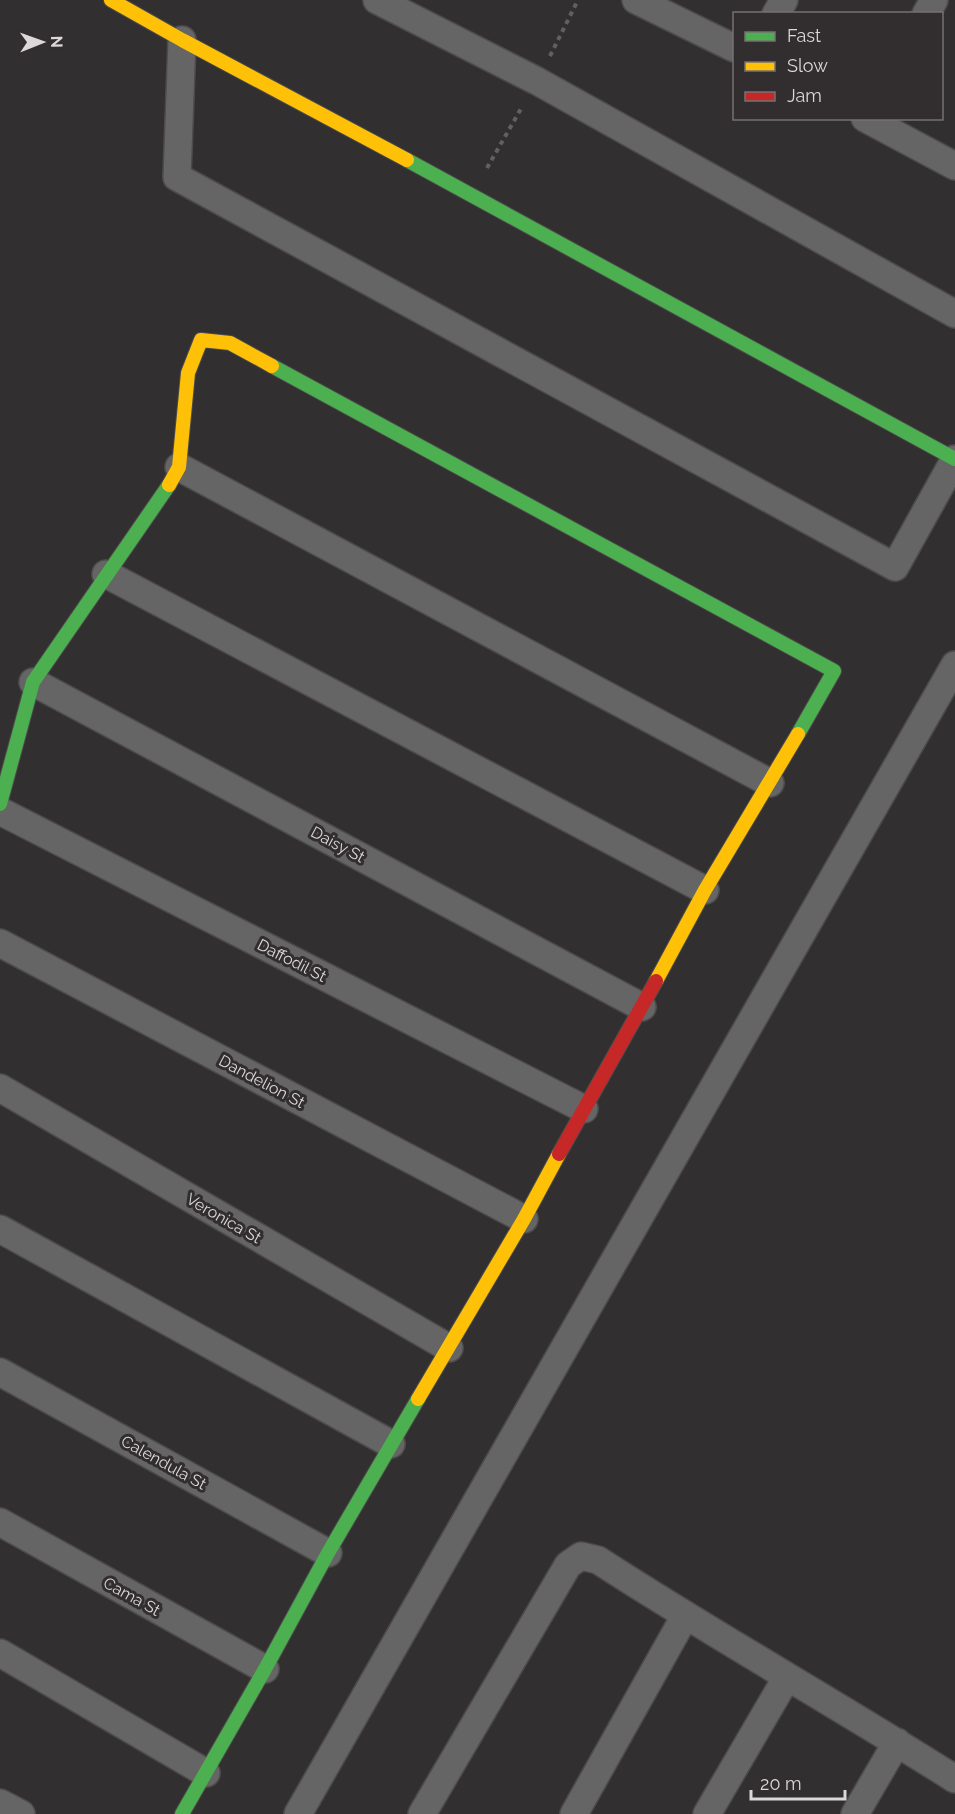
<svg xmlns="http://www.w3.org/2000/svg" width="955" height="1814" font-family="Raleway,sans-serif">
  <style>
    .lines { fill: none; stroke-linecap: round; stroke-linejoin: round }
    .street-casing { stroke: #4c4a4b; stroke-width: 30 }
    .fast-casing { stroke: #4c4a4b; stroke-width: 16 }
    .slow-casing { stroke: #4c4a4b; stroke-width: 16 }
    .jam-casing { stroke: #4c4a4b; stroke-width: 16 }
    .path { stroke: #626161; stroke-width: 4; stroke-dasharray: 4.5 4.5; stroke-linecap: butt }
    .street { stroke: #666565; stroke-width: 27 }
    .fast { stroke: #4caf50; stroke-width: 14 }
    .slow { stroke: #ffc107; stroke-width: 14 }
    .jam { stroke: #c62828; stroke-width: 14 }
    .labels { text-anchor: middle; stroke-width: 6; stroke-linejoin: round; paint-order: stroke }
    .street-label { font-size: 16px; fill: #dbd8d9; stroke: #322e2f }
  </style>
  <rect width="100%" height="100%" fill="#312f30"/>
  <g class="lines">
    <defs>
      <path id="street" d="M377,0L537,81L955,314
        M636,0L734,48
        M776,14L784,0
        M926,14L934,0
        M182,40L177,177L895,567L955,459
        M865,118L955,166
        M179,467L770,783
        M106,574L705,890
        M33,682L642,1007
        M0,811L584,1109
        M0,943L524,1219
        M0,1088L449,1348
        M0,1229L391,1444
        M0,1372L328,1553
        M0,1522L265,1669
        M0,1653L206,1773
        M0,1803L21,1814
        M298,1814L955,665
        M422,1814L568,1565L581,1556L598,1560C715,1636 837,1704 955,1779
        M574,1814L685,1616
        M707,1814L787,1677
        M855,1814L897,1742"/>
      <path id="fast" d="M407,160L955,459
        M272,366L834,671L798,734
        M0,804L33,682L169,485
        M182,1814L265,1669L328,1553L418,1399"/>
      <path id="slow" d="M111,0L182,40L407,160
        M169,485L179,467L188,373L201,340L230,343L272,366
        M656,981L705,890L798,734
        M418,1399L524,1219L559,1154"/>
      <path id="jam" d="M559,1154L656,981"/>
    </defs>
    <use href="#street" class="street-casing"/>
    <use href="#fast" class="fast-casing"/>
    <use href="#slow" class="slow-casing"/>
    <use href="#jam" class="jam-casing"/>
    <path class="path" d="M550,56L578,0
      M487,168L522,107"/>
    <use href="#street" class="street"/>
    <use href="#fast" class="fast"/>
    <use href="#slow" class="slow"/>
    <use href="#jam" class="jam"/>
  </g>
  <g class="labels">
    <g class="street-label">
      <text transform="translate(338 844) rotate(28)" y="6">Daisy St</text>
      <text transform="translate(292 960) rotate(27)" y="6">Daffodil St</text>
      <text transform="translate(262 1081) rotate(28)" y="6">Dandelion St</text>
      <text transform="translate(224 1218) rotate(30)" y="6">Veronica St</text>
      <text transform="translate(164 1462) rotate(29)" y="6">Calendula St</text>
      <text transform="translate(132 1596) rotate(29)" y="6">Cama St</text>
    </g>
  </g>
  <rect x="733" y="12" width="210" height="108" fill="#322e2f" stroke="#767273" stroke-width="1.5"/>
  <rect x="745" y="32" width="30" height="9" fill="#4caf50" stroke="#767273" stroke-width="1.5"/>
  <text x="787" y="42" font-size="18" fill="#dbd8d9">Fast</text>
  <rect x="745" y="62" width="30" height="9" fill="#ffc107" stroke="#767273" stroke-width="1.5"/>
  <text x="787" y="72" font-size="18" fill="#dbd8d9">Slow</text>
  <rect x="745" y="92" width="30" height="9" fill="#c62828" stroke="#767273" stroke-width="1.5"/>
  <text x="787" y="102" font-size="18" fill="#dbd8d9">Jam</text>
  <g transform="translate(42 42) rotate(89)" stroke="#322e2f" stroke-width="4.5" paint-order="stroke">
  <path d="M0-4.5L10 22L0 15L-10 22Z" fill="#dbd8d9"/>
  <text y="-9" font-size="16" font-weight="bold" text-anchor="middle" fill="#dbd8d9">N</text>
  </g>
  <path d="M751 1790v9h94v-9" fill="none" stroke="#dbd8d9" stroke-width="3"/>
  <text x="760" y="1790" font-size="18" fill="#dbd8d9" stroke="#322e2f" stroke-width="4.5" paint-order="stroke">20 m</text>
</svg>
